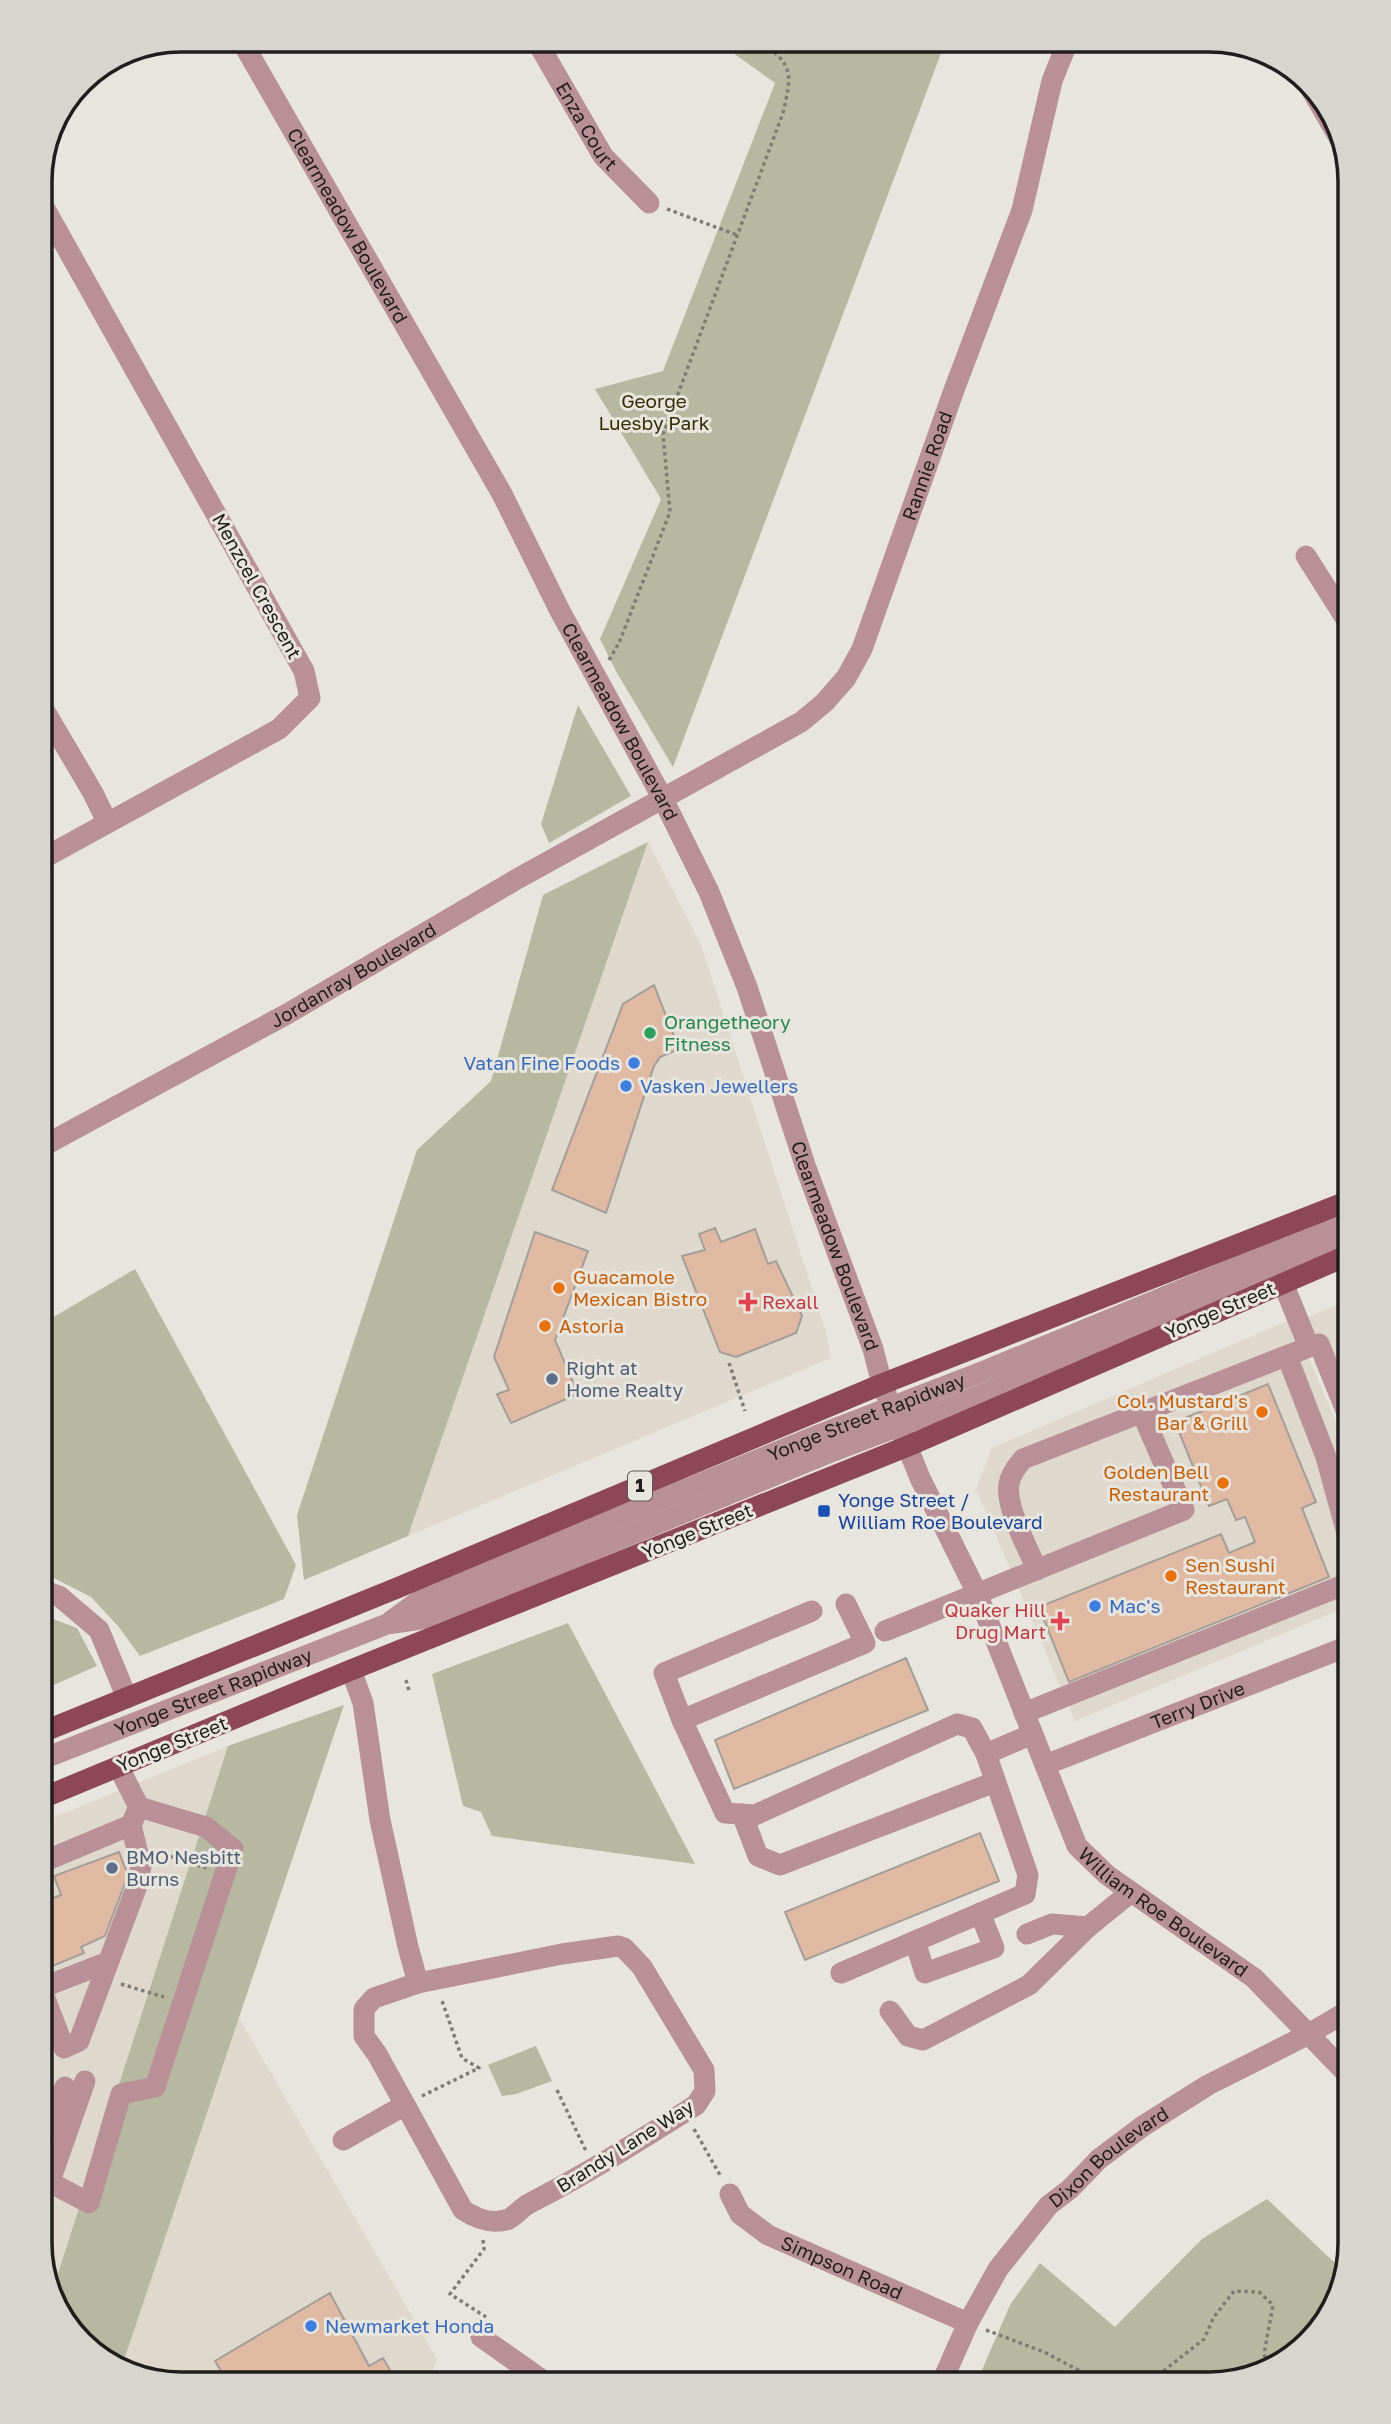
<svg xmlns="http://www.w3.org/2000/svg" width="1391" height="2424" font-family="'Golos Text',sans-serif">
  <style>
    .built { fill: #dfd8cc }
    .green { fill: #b6b8a0 }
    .building { fill: #dfb9a1; stroke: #a39e9a; stroke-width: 2 }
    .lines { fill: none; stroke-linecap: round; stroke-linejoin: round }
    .path { stroke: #7e7c78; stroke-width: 3.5; stroke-dasharray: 3.5 3.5; stroke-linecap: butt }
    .minor { stroke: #ba9098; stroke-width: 21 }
    .major { stroke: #8e4758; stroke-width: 21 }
    .leisure-dot { fill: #2e9e5b; stroke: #e8e5df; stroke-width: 2.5 }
    .shop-dot { fill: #3f7fe0; stroke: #e8e5df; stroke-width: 2.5 }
    .food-dot { fill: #e8710a; stroke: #e8e5df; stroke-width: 2.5 }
    .health-dot { fill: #e0444e; stroke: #e8e5df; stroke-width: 2.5 }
    .service-dot { fill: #5c6f8a; stroke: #e8e5df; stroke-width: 2.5 }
    .transit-dot { fill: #1a4fb4; stroke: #e8e5df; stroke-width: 2.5 }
    .labels { text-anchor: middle; stroke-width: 6; stroke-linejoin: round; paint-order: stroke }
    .shield { fill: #e8e5df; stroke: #5c5a56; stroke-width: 2 }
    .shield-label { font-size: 18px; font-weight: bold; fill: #201e1c }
    .street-label { font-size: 19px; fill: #201e1c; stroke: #e8e5df }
    .park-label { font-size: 19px; fill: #2f3000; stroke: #e8e5df }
    .leisure-label { font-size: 19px; fill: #27864d; stroke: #e8e5df; text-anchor: start }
    .shop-label { font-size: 19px; fill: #366cbe; stroke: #e8e5df; text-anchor: start }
    .food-label { font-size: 19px; fill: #c56008; stroke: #e8e5df; text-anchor: start }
    .health-label { font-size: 19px; fill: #be3a42; stroke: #e8e5df; text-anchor: start }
    .service-label { font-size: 19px; fill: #4e5e75; stroke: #e8e5df; text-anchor: start }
    .transit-label { font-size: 19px; fill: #164399; stroke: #e8e5df; text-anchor: start }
    .rim { fill: none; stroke: #201e1c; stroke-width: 3.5 }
  </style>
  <rect width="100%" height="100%" fill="#e8e5df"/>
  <path class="built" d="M648,842L701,945L826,1332L831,1358L408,1536Z
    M1351,1299V1421L1308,1317Z
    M1292,1319L1351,1456L1320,1470L1351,1548V1605L1075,1721L976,1489L992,1448Z
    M228,1746L52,2292L40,2243V1823Z
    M239,2018L437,2359L428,2384L172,2383L122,2366Z"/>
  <path class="green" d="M715,40H946L673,767L617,673L600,639L661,499L595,389L663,371L775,83Z
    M578,705L631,796L549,843L541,824Z
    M648,842L408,1536L304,1580L297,1515L417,1150L491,1081L543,895Z
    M135,1269L296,1565L284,1599L140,1656L118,1626L91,1597L40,1571V1325Z
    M40,1614L77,1628L97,1666L40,1691Z
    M568,1623L695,1864L492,1836L481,1812L463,1806L432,1674Z
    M344,1705L122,2366L103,2360L55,2305L52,2292L228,1746Z
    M536,2046L552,2081L516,2094L502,2096L488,2065Z
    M1267,2199L1336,2264L1339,2283L1327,2321L1272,2369L1210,2384H976L1010,2305L1040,2263L1115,2327L1202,2239Z"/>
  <path class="building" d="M654,985L679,1049L660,1057L654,1066L606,1213L552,1190L623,1004Z
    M715,1228L721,1242L755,1229L768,1264L776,1261L802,1316L796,1333L736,1357L720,1352L682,1256L705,1250L699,1234Z
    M535,1232L588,1251L555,1340L578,1394L511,1423L497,1394L509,1390L494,1357Z
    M1268,1384L1316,1502L1302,1508L1329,1577L1069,1682L1039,1607L1221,1534L1229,1553L1255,1542L1245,1517L1236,1520L1227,1499L1209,1506L1175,1422Z
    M906,1658L928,1710L734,1789L715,1740Z
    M980,1833L999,1881L805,1960L785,1912Z
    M119,1852L128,1875L105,1936L81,1947L84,1953L40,1971V1903L61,1895L54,1876Z
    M40,2066L52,2096L40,2124Z
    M330,2293L369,2366L383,2358L398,2384L228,2383L215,2361Z"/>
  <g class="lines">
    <path class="path" d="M667,209L737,235
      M609,660L619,643L670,512L663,434L783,113C792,72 794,68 761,40
      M729,1363L745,1411
      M406,1680L409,1691
      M157,1852L206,1868
      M121,1984L164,1997
      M557,2090L586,2151
      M422,2096L479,2068L462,2058L441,1998
      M694,2129L721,2177
      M483,2240L484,2249L450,2294L486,2317
      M986,2330L1044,2352L1105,2384
      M1147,2384L1204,2339L1214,2317L1234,2291L1259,2292L1273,2305L1264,2354L1270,2370"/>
    <g class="minor">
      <path id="s1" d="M241,40L502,494L560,611L663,799L709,892L747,987L806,1168L873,1349L882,1384L920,1478L977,1593L1077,1846L1107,1875L1254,1978L1351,2078"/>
      <path id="s2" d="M536,40L603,156L649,203"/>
      <path d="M1312,91L1341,141"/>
      <path d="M1306,556L1351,627"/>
      <path d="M40,703L93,793L107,822"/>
      <path d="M40,860L279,729L310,698L304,671L41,202"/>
      <path id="s3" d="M40,1145H45L287,1014L517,879L801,722L824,703L846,678L862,649L954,390L1022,210L1052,81L1068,41"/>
      <path d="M1319,1344L1351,1423"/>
      <path d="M1287,1356L1326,1457L1351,1548"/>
      <path d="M1037,1570C1028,1548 1005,1507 1009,1484C1010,1475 1017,1466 1023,1459L1309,1347L1283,1283"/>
      <path d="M40,1589L59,1596L99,1630L127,1698"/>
      <path id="s4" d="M391,1621L420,1600L614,1519L816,1436L987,1370L1351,1220"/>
      <path d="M885,1631L1184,1510L1142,1413"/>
      <path d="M351,1670L363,1703L380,1820L408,1947L418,1983"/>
      <path d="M1024,1713L1351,1582"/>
      <path d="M682,1720L664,1673L812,1611"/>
      <path d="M986,1754L1032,1734"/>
      <path id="s5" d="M40,1760L387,1624L428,1618L826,1454L991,1391L1351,1239"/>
      <path id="s6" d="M1045,1765L1351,1645"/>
      <path d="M742,1814L758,1856L780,1865L995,1782"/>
      <path d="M40,1863L131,1825L139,1807L118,1766"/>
      <path d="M1027,1934L1052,1924L1088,1927L1131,1892"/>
      <path d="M915,1941L925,1973L994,1948L980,1913"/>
      <path d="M618,1946L624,1948L642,1967L704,2070L705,2091L696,2105C642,2139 587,2174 530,2203C522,2207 516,2215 509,2219C492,2225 477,2219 463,2210L377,2054L364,2036V2009L374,1998L418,1983L562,1954Z"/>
      <path d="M108,1962L41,1988L64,2048L79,2041L138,1883L141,1866L131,1825"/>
      <path d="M841,1973L1025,1894L1028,1875L986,1754L972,1728L957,1724L755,1815L725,1813L682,1720L865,1643L846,1604"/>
      <path d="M890,2011L908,2036L923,2040L1029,1985L1088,1927"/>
      <path d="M343,2140L405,2105"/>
      <path d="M40,2144L65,2087"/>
      <path d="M51,2178L55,2185L89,2203L121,2094L155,2087L233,1849L206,1827L139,1807"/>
      <path d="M40,2183L51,2178L85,2081"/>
      <path id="s7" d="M730,2194L740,2214L768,2235L968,2323"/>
      <path d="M481,2337L548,2384"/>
      <path id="s8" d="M941,2384L968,2323L998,2269L1049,2205L1070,2189L1099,2159L1143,2126L1208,2085L1307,2035L1351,2009"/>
    </g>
    <path class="major" d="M40,1733L397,1588L882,1384L1351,1200
      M40,1799L351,1670L908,1446L1351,1254"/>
  </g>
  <circle class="leisure-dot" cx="650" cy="1033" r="7"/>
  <g class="shop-dot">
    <circle cx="634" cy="1063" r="7"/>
    <circle cx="626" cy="1086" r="7"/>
    <circle cx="1095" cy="1606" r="7"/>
    <circle cx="311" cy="2326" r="7"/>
  </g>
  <g class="food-dot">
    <circle cx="559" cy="1288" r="7"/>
    <circle cx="545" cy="1326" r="7"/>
    <circle cx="1262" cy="1412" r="7"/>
    <circle cx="1223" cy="1483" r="7"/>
    <circle cx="1171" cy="1576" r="7"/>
  </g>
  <g class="health-dot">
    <path d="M744.5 1291.5h7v7h7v7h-7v7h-7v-7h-7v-7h7z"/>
    <path d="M1056.5 1610.5h7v7h7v7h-7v7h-7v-7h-7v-7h7z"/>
  </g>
  <g class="service-dot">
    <circle cx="552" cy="1379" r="7"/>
    <circle cx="112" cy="1868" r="7"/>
  </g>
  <rect class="transit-dot" x="817" y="1504" width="14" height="14" rx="3.5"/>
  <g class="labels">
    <rect class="shield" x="628" y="1471.5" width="24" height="29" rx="5"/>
    <g class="shield-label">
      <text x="640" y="1492">1</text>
    </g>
    <g class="street-label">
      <text dy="7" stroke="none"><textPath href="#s2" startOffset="100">Enza Court</textPath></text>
      <text dy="7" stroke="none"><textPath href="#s1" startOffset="214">Clearmeadow Boulevard</textPath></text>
      <text dy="7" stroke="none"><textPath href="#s3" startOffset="1162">Rannie Road</textPath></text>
      <text transform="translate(257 586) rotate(61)" y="7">Menzcel Crescent</text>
      <text dy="7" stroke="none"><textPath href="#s1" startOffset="780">Clearmeadow Boulevard</textPath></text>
      <text dy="7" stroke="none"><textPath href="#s3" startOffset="357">Jordanray Boulevard</textPath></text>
      <text dy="7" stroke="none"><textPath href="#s1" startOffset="1348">Clearmeadow Boulevard</textPath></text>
      <text transform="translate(1220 1310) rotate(-23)" y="7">Yonge Street</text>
      <text dy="7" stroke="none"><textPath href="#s4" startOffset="518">Yonge Street Rapidway</textPath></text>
      <text transform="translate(697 1531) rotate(-22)" y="7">Yonge Street</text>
      <text dy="7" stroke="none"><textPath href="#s5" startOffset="186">Yonge Street Rapidway</textPath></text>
      <text dy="7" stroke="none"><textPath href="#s6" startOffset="164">Terry Drive</textPath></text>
      <text transform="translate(172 1744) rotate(-22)" y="7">Yonge Street</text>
      <text dy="7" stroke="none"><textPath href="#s1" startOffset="2105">William Roe Boulevard</textPath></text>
      <text transform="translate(625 2146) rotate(-32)" y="7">Brandy Lane Way</text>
      <text dy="7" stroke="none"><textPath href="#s8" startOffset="287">Dixon Boulevard</textPath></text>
      <text dy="7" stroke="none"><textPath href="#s7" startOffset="138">Simpson Road</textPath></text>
    </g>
    <g class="park-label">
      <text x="654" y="408">George<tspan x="654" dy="22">Luesby Park</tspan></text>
    </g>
    <g class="leisure-label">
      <text x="664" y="1029">Orangetheory<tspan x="664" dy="22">Fitness</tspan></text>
    </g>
    <g class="shop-label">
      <text x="620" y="1070" text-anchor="end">Vatan Fine Foods</text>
      <text x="640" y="1093">Vasken Jewellers</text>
      <text x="1109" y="1613">Mac's</text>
      <text x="325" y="2333">Newmarket Honda</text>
    </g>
    <g class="food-label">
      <text x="573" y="1284">Guacamole<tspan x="573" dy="22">Mexican Bistro</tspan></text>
      <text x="559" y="1333">Astoria</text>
      <text x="1248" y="1408" text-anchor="end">Col. Mustard's<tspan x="1248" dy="22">Bar &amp; Grill</tspan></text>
      <text x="1209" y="1479" text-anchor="end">Golden Bell<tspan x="1209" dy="22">Restaurant</tspan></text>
      <text x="1185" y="1572">Sen Sushi<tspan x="1185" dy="22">Restaurant</tspan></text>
    </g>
    <g class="health-label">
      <text x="762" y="1309">Rexall</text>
      <text x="1046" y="1617" text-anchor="end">Quaker Hill<tspan x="1046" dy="22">Drug Mart</tspan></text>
    </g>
    <g class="service-label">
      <text x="566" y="1375">Right at<tspan x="566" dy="22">Home Realty</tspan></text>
      <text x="126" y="1864">BMO Nesbitt<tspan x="126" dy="22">Burns</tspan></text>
    </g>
    <g class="transit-label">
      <text x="838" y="1507">Yonge Street /<tspan x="838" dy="22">William Roe Boulevard</tspan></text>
    </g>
  </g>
  <path d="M0 0H1391V2424H0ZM181 52H1209A129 129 0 0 1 1338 181V2243A129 129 0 0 1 1209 2372H181A129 129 0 0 1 52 2243V181A129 129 0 0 1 181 52Z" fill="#d8d5cf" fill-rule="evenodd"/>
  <path class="rim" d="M181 52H1209A129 129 0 0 1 1338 181V2243A129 129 0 0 1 1209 2372H181A129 129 0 0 1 52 2243V181A129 129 0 0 1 181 52Z"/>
</svg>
